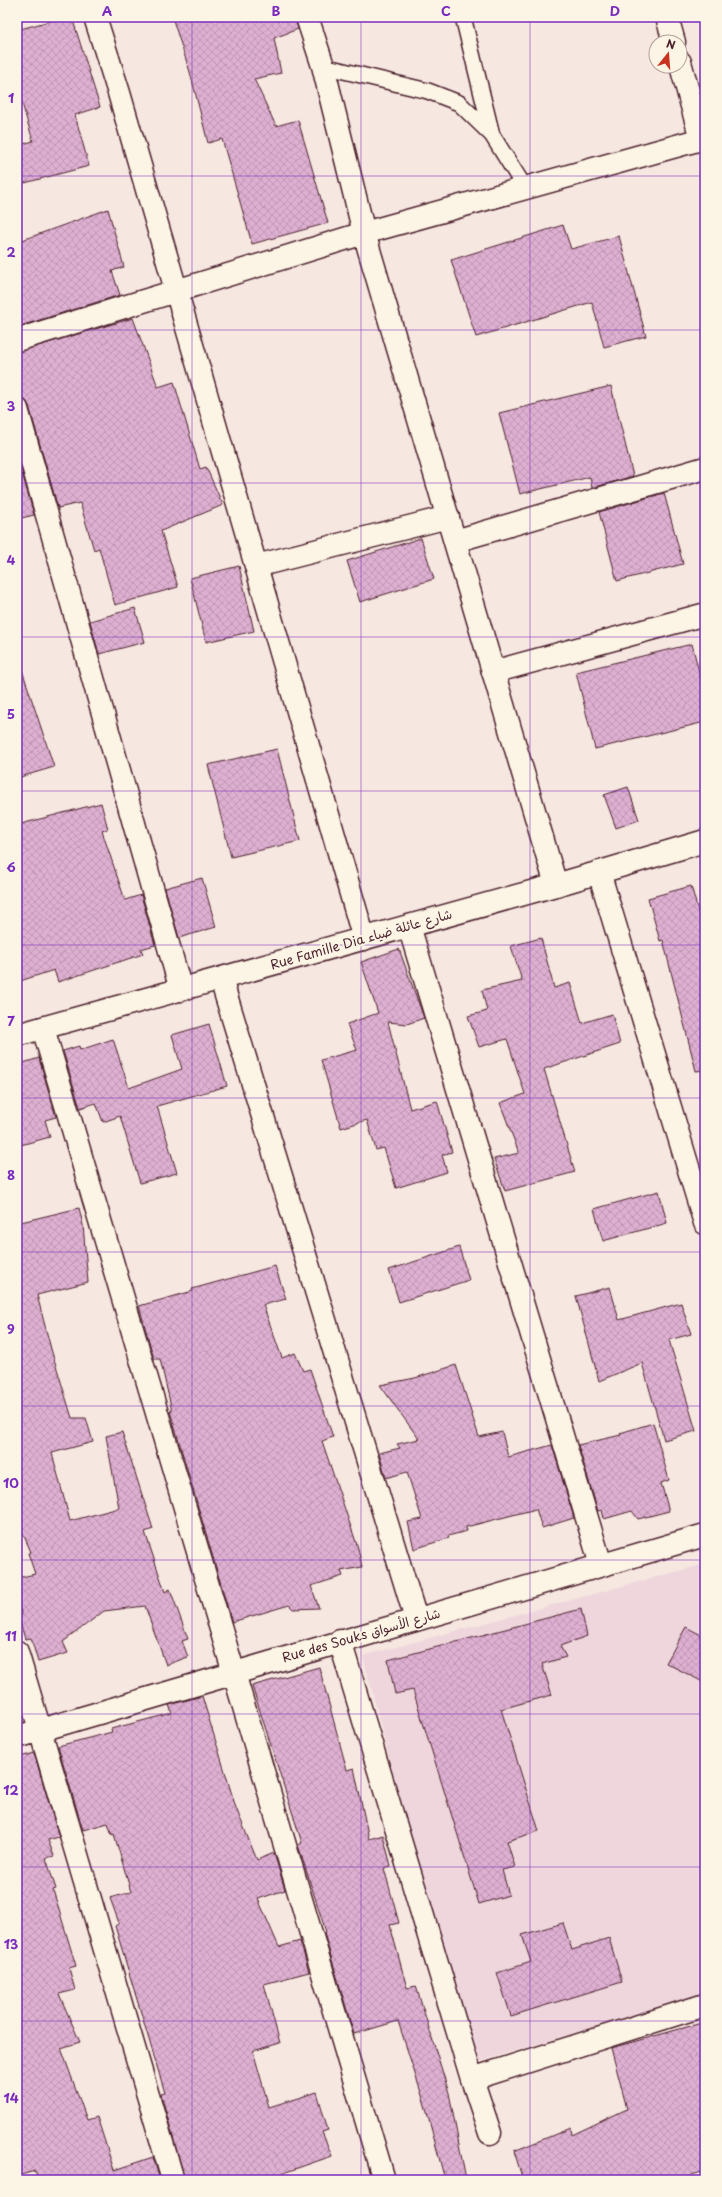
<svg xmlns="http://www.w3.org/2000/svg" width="722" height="2197" font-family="'Playpen Sans','Playpen Sans Arabic',sans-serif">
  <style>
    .built { fill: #eed6dc }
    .building { fill: url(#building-cross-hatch); stroke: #4a1f2b }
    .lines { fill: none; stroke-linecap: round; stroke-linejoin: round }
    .lane-casing { stroke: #4a1f2b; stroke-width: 18 }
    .street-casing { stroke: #4a1f2b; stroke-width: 25 }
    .secondary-casing { stroke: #4a1f2b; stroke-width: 25 }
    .lane { stroke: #fcf5e5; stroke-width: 15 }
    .street { stroke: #fcf5e5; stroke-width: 22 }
    .secondary { stroke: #fcf5e5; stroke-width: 22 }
    .grid { fill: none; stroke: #7b2cbf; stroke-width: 1; stroke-opacity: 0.55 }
    .labels { text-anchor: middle; stroke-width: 3.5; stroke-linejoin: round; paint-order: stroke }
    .street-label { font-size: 13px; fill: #4a1f2b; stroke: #fcf5e5 }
    .neatline { fill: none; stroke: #7b2cbf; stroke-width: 1.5 }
    .grid-label { font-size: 13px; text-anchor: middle; font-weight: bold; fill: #7b2cbf }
  </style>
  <defs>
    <pattern id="building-cross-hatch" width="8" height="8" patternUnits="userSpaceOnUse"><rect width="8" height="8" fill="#ddafd1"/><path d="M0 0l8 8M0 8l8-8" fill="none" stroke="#bf96b4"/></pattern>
  </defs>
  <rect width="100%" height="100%" fill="#f6e7e1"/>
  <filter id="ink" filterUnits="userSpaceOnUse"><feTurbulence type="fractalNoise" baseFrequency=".025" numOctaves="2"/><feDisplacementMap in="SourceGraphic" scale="8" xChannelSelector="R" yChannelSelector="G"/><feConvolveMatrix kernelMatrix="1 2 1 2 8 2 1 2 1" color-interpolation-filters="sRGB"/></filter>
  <g filter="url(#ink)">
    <path class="built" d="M705,1564V1993L475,2063L464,2051L363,1656Z"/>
    <path class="building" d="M64,17H72L100,107L75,115L89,166L17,185V146L33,141L17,86V30Z
      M172,17H295L298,29L274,38L281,73L254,79L276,126L298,120L328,223L252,244L222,139L208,143L190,72Z
      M108,209L124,267L112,271L120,295L17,327V242Z
      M563,225L571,249L619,236L646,336L604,347L592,302L476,337L451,260Z
      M133,318L158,387L174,382L200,469L206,467L223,505L161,531L178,587L115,605L99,548L94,550L80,503L58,508L29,406L25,400L17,397V352Z
      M611,386L633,476L592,488L590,477L520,494L499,413Z
      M17,455L34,515L17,519Z
      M664,493L683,564L617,581L599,512Z
      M421,538L434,579L360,602L347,561Z
      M239,566L254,631L206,642L190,578Z
      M135,608L145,642L99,654L90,621Z
      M692,644L705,696V722L595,749L576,672Z
      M17,670H22L54,767L17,778Z
      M277,749L300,841L231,857L208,765Z
      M628,787L639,820L616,828L604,795Z
      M101,803L108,829L102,831L125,900L141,895L155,945L141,949L143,954L58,982L54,970L17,982V825Z
      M202,878L216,927L179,938L165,888Z
      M691,886L705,935V1070L696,1071L663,940L660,941L648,898Z
      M541,938L554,988L570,983L582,1023L612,1014L620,1044L544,1069L575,1172L505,1191L494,1159L519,1153L500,1103L525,1094L507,1039L479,1047L468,1016L487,1011L482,990L522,981L511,946Z
      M399,949L424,1018L407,1024L388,1022L410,1109L437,1101L452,1152L442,1155L447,1172L396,1188L384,1148L376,1150L367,1120L341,1128L321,1060L357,1050L347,1024L378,1013L361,962Z
      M209,1024L227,1086L157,1106L177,1173L140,1183L120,1116L103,1122L96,1103L80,1108L63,1051L79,1046L80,1050L113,1039L129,1088L182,1069L172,1035Z
      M39,1058L56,1117L45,1120L50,1137L17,1146V1065Z
      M659,1191L667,1223L603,1241L594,1209Z
      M79,1208L83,1225L88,1282L37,1295L51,1349L72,1418H86L93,1442L52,1453L70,1521L119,1508L106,1436L122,1432L153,1529L145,1532L165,1592L170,1589L188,1639L182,1641L188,1657L166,1665L145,1606L104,1611L63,1642L68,1653L38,1662L31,1638L25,1639L18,1616L22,1615L17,1601V1578L35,1574L28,1553L31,1552L17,1520V1223Z
      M459,1247L469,1280L399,1302L389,1270Z
      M275,1266L286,1299L263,1305L282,1358L295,1353L303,1371L310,1369L333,1437L322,1441L358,1548L362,1567L341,1571L343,1576L311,1586L319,1608L293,1609L289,1605L232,1622L170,1411H172L160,1359H154L139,1306L193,1291L192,1289Z
      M610,1287L619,1320L681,1303L691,1334L669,1340L696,1431L664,1440L642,1363L599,1381L576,1296Z
      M456,1365L479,1437L502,1432L508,1457L552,1445L574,1518L542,1528L536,1509L466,1527L467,1531L448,1536L449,1538L414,1549L408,1522L422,1519L407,1472L386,1478L379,1453L400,1448L397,1444L419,1439L380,1385L415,1378Z
      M653,1423L669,1480L661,1483L669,1511L638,1519L632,1511L604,1519L602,1510L598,1511L578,1445L621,1435L620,1433Z
      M581,1609L587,1636L560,1646L566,1657L542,1664L552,1695L501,1709L539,1831L507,1841L515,1867L502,1870L509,1895L479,1904L413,1690L395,1694L388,1660Z
      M686,1627L705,1637V1683L666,1663Z
      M319,1667L347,1770L354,1768L369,1839L383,1835L391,1866L384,1868L399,1923L390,1925L407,1988L416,1986L449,2093L466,2180H445L425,2105L398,2021L354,2034L324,1933L326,1932L298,1845L302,1843L252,1686Z
      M202,1696L236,1808L257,1860L274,1853L285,1890L258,1899L279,1947L300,1941L309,1972L264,1984L280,2043L253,2051L269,2107L317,2092L328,2130L322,2132L332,2156L263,2180H185L161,2094L165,2093L115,1926L119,1923L110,1898L131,1892L114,1834L112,1835L108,1823L83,1830L58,1746L112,1732L111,1729L172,1713L169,1705Z
      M34,1753L59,1837L48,1840L54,1856L46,1858L56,1889L53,1890L76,1966L69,1968L75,1990L59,1994L80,2042L61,2048L87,2120L97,2117L114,2170L153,2157L160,2180H39L35,2171L17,2176V1758Z
      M563,1923L572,1950L609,1938L622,1982L511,2016L497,1973L531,1962L522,1935Z
      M705,2022V2171L676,2180H523L514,2151L571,2128L572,2135L627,2109L611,2048Z"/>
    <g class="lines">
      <defs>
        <path id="lane" d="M463,17L492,135
          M323,66L428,91L459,103L492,135L525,188"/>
        <path id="street" d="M95,17L119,93L364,939
          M667,17L674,42
          M680,62L701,139
          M17,340L364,233L705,138
          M17,409L181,990
          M455,541L705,468
          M256,566L448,517
          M493,672L702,615
          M599,872L705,1223
          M556,885L705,841
          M409,926L601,1565
          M221,979L416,1619
          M43,1028L384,2180
          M340,1641L472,2079L490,2133
          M17,1652L173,2180
          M17,1737L705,1535
          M472,2079L705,2005"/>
        <path id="secondary" d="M17,1035L556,885L364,233L323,66L307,17"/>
      </defs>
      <use href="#lane" class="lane-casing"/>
      <use href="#street" class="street-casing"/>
      <use href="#secondary" class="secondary-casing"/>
      <use href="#lane" class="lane"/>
      <use href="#street" class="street"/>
      <use href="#secondary" class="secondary"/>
    </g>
  </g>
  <path class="grid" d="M192,17V2180M361,17V2180M530,17V2180M17,176H705M17,330H705M17,483H705M17,637H705M17,791H705M17,945H705M17,1098H705M17,1252H705M17,1406H705M17,1560H705M17,1714H705M17,1867H705M17,2021H705"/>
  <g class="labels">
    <g class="street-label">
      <text transform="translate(361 939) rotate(-16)" y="5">Rue Famille Dia شارع عائلة ضياء</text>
      <text transform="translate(361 1635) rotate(-16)" y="5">Rue des Souks شارع الأسواق</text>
    </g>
  </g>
  <rect width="722" height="2197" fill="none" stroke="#fcf5e5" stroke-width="44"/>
  <g transform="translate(668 54) rotate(17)"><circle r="19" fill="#fcf5e5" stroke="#b59f9b"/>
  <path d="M0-3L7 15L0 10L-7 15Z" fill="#c8321e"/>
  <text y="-6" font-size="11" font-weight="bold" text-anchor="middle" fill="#4a1f2b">N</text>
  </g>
  <rect x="22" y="22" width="678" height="2153" class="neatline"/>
  <g class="grid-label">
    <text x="107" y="16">A</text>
    <text x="276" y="16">B</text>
    <text x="446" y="16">C</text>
    <text x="615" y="16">D</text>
    <text x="11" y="103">1</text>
    <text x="11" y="257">2</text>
    <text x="11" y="411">3</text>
    <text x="11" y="565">4</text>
    <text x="11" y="719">5</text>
    <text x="11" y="872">6</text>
    <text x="11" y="1026">7</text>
    <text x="11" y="1180">8</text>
    <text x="11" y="1334">9</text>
    <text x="11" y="1488">10</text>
    <text x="11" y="1641">11</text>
    <text x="11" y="1795">12</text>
    <text x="11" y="1949">13</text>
    <text x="11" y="2103">14</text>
  </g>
</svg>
